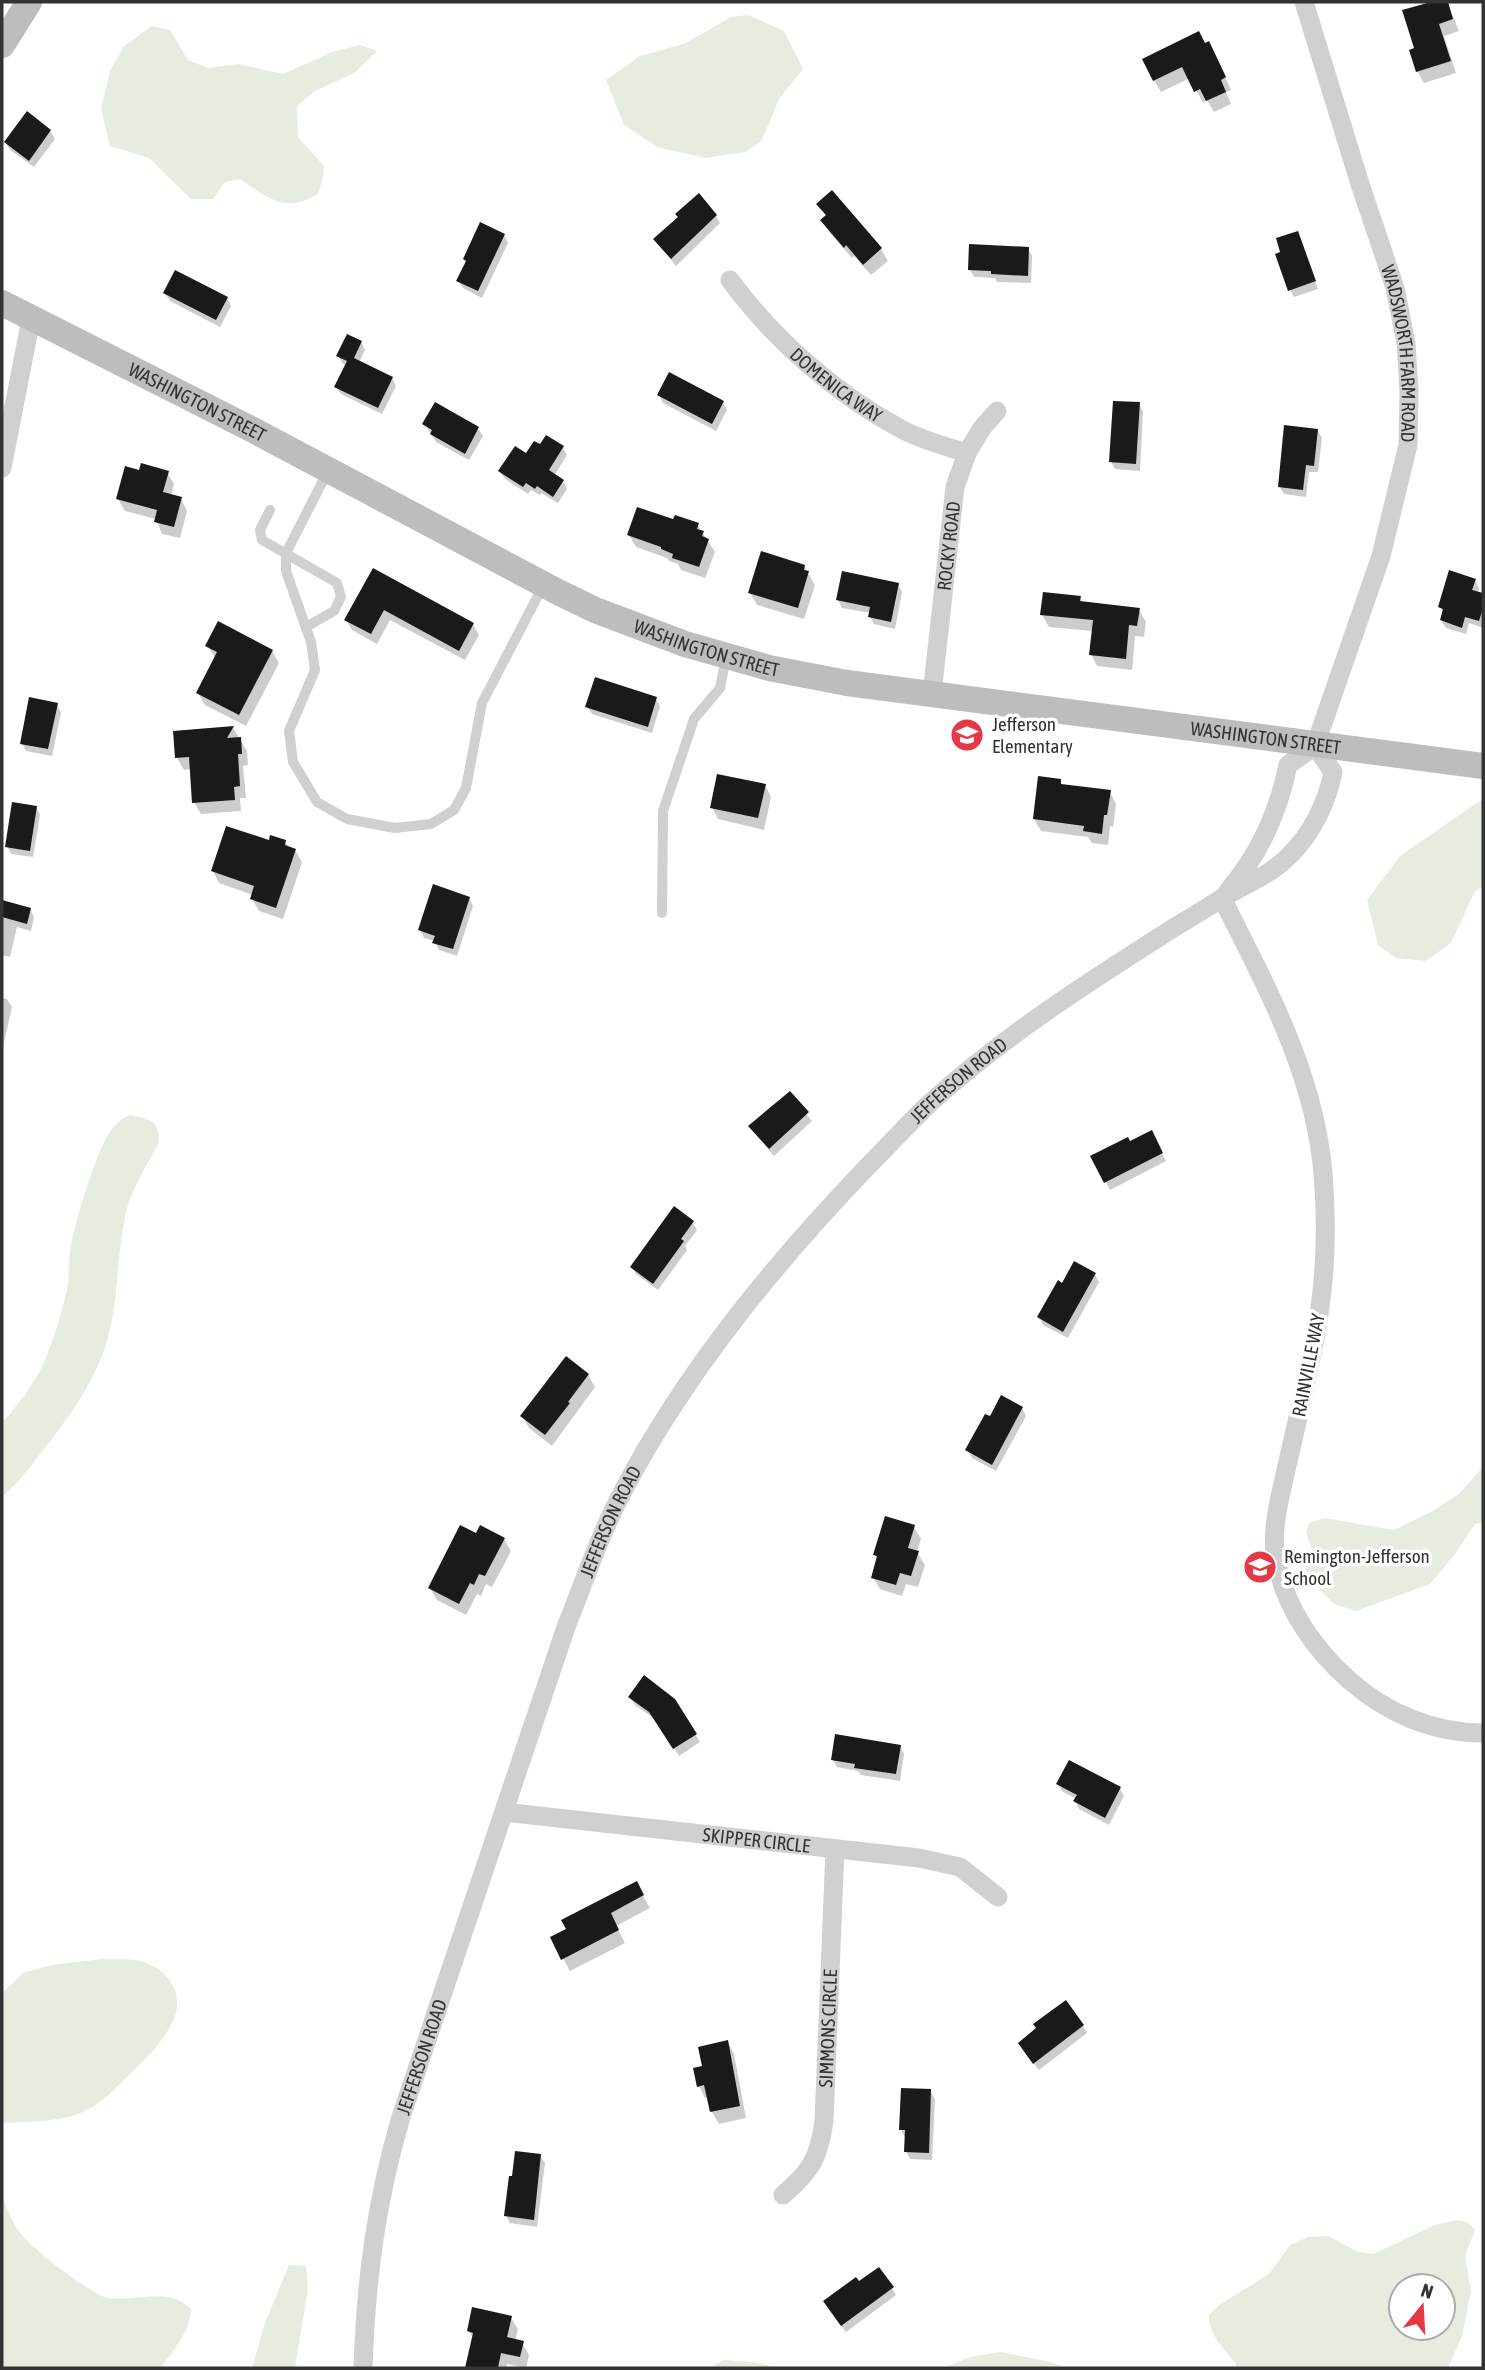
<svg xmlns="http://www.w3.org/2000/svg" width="1485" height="2370" font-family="'Asap Condensed',sans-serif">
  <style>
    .green { fill: #e6ecdf; fill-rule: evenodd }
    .shadow { fill: #0003 }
    .building { fill: #1a1a1a }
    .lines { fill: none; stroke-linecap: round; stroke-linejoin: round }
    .service { stroke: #d0d0d0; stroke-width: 10 }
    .minor { stroke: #d0d0d0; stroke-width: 19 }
    .secondary { stroke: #bdbdbd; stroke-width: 26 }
    .labels { text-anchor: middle; stroke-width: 7; stroke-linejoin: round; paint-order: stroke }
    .street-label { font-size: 19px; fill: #333; stroke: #fff }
    .poi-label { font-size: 19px; fill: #333; stroke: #fff; text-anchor: start }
  </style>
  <rect width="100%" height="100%" fill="#fff"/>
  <path class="green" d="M748,15L784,31L803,69L779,99L762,140L745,152L705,158L657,147L624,125L606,80L640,56L686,43L731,17Z
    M152,26L170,30L188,60L208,68L238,64L283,74L332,52L360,45L377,51L354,73L315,91L297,106L298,137L324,166L323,178L318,194C284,214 269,198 240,179L225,182L213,199H191L149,158L110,146L101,109L110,71L124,46Z
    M1483,801V886L1475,891L1451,943L1426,961L1396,958L1378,945L1367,900L1400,856L1478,802Z
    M130,1115C149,1118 162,1122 158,1144C146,1167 130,1191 125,1217C116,1259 119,1303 106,1344C93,1384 70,1416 44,1449C31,1466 18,1483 2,1497V1423C20,1402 39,1379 48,1352C56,1332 62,1311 67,1290C70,1278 68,1266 70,1253C73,1227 96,1152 110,1132C116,1123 121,1119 130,1115Z
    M1483,1467V1522L1475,1524L1455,1554L1430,1584L1356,1611L1334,1604L1308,1578L1305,1567L1313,1552L1306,1533L1309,1523L1324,1518L1394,1530L1433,1511L1459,1494Z
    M102,1959C114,1960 128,1958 140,1961C170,1969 188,1997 170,2027C160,2045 143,2062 128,2076C115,2088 103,2102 87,2110C62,2123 29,2121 2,2123V1993L23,1973L51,1965Z
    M2,2195C7,2208 12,2223 21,2234C32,2249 92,2295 108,2298C137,2302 169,2286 191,2309C191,2331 173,2350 161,2368H2Z
    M1456,2220L1467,2222L1475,2230L1465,2256L1471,2291L1462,2336L1448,2368H1236V2364C1224,2349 1208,2334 1209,2315L1222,2303L1269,2274L1290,2245L1308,2237L1328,2236L1358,2252L1373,2254L1435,2225ZM1443,2286V2328H1401V2286Z
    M289,2265L306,2266L308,2289L295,2368H252L265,2323Z
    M1001,2352L1050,2362L1067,2368H944L970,2357Z
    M724,2360L753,2362L779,2368H710Z"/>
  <path class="shadow" d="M1437,2H1447L1459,31L1444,36L1456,73L1424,83L1417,71L1416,49L1405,12Z
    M1205,45L1215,55L1231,90L1226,92L1231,104L1214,112L1207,100L1203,103L1190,78L1161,92L1154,80Z
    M27,114L50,131L55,139L34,167L10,150L6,143Z
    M832,192L881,249L888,261L871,275L854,256L852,258L829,232L822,220L827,217L818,204Z
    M716,216L720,223L676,266L655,239Z
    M504,235L508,243L482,298L463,288L458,281L467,263L465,259Z
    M1301,240L1318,289L1294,297L1290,290Z
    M1028,248L1032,256L1031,283L997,282L995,278L974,277L970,270Z
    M165,293L227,298L231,306L220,327L170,301Z
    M361,342L365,350L359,363L392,378L396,386L382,414L341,394L336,387L347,366L343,364L338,356Z
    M659,395L723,403L727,410L716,431L663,403Z
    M1139,404L1143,412L1140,471L1115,469L1111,462Z
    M435,405L478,429L483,436L469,460L436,442L429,431L424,424Z
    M1317,430L1322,438L1318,472H1309L1306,497L1284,494L1279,486Z
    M540,447L563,448L567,455L554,476L563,481L567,489L558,503L541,493L540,495L531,490L528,494L505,479L500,472Z
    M141,472H167L174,484L171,496L181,499L187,511L180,538L162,534L156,519L125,511L118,499Z
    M674,522L697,524L715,552L705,578L681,570L678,564L669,561L667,558L636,547L629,535Z
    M804,566L815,585L804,619L757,605L750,593Z
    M374,570L473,624L479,635L465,660L390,620L377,644L352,630L346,620Z
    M1475,580L1479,588L1478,594L1483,595V628L1469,623L1466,634L1446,628L1441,620L1444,614L1440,607Z
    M898,584L902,592L895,629L874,624L870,617L871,613L842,608L838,600Z
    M1080,598L1083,603L1139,610L1146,622L1144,637L1135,636L1132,670L1097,666L1091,654L1093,631L1049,627L1042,615Z
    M207,646L272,651L279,663L246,726L205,705L198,693L216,658Z
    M656,699L660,706L652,733L592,714L587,706Z
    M57,705L61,713L52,756L26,751L22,743Z
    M233,728L247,751L248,765L243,766L246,798H240L241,811L201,814L194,802L191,769L184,770L177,758Z
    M1060,781L1063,786L1110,792L1116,804L1113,827L1110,826L1108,845L1092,843L1088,837L1041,831L1034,819Z
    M765,785L771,797L764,830L718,819L712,807Z
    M36,807L40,815L33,857L11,854L7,846Z
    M270,842H285L289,848L295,850L302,862L283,919L259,911L252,899L253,895L219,883L213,871Z
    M469,898L473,906L457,956L439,950L435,941L424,938L420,930Z
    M2,902L30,909L34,917L31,931L17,927L10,957L2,955Z
    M2,998L7,999L12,1007L2,1051Z
    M790,1094L812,1121L774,1156L750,1127Z
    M1155,1140L1166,1161L1110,1190L1092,1156L1129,1143Z
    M675,1209L693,1223L697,1230L685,1246L687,1250L658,1290L636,1274L632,1267Z
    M1095,1275L1099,1282L1068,1338L1043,1325L1039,1317L1063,1285Z
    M588,1375L595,1387L552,1446L529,1428L522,1416Z
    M1022,1408L1026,1416L996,1471L972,1458L967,1450L991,1419Z
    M914,1527L921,1539L917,1552L925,1565L918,1587L906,1584L902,1596L880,1589L873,1577L878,1559L875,1555Z
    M476,1536L504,1539L511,1551L492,1587L486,1584L481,1596L477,1594L466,1615L437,1600L430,1588Z
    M630,1697L674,1700L700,1742L679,1756L656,1720L635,1705Z
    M900,1746L904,1754L900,1781L861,1775L858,1771L837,1767L833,1760Z
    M1058,1784L1120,1789L1124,1796L1109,1825L1079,1809L1075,1801L1076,1799L1062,1791Z
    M636,1884L650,1908L616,1926L625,1943L570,1971L552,1938Z
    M1083,2026L1087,2033L1039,2070L1024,2051L1038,2029Z
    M728,2042L734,2054L746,2118L719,2124L712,2112L709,2097L705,2098L699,2086L704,2067Z
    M930,2091L935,2099L932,2160L910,2159L906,2151L905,2137L901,2130Z
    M540,2156L545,2163L537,2227L510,2223L506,2216Z
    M892,2288L896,2295L846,2332L829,2309Z
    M511,2318L518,2329L515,2341L522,2343L529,2355L526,2368L507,2364L506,2368H467L474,2340L469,2331Z"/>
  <path class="building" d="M1431,2H1448L1453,19L1439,24L1451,61L1416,72L1409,50L1414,48L1402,10Z
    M1199,31L1205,43L1209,41L1226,77L1221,80L1226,92L1206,101L1200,89L1194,92L1182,67L1153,81L1142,59Z
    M27,111L51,130L29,161L4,142Z
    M832,190L882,248L863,265L846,245L844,248L820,220L826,215L816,204Z
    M699,193L717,215L671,259L653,239L678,217L675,214Z
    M480,222L505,234L478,291L456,281L466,261L463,259Z
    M1298,231L1316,281L1288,291L1275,254L1280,252L1276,238Z
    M969,244L1029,247L1028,276L991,274V271L968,270Z
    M175,270L228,297L216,320L163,293Z
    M347,334L362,341L354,358L393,377L378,408L334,387L347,361L336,356Z
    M669,372L724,401L712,424L657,395Z
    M1113,401L1140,402L1136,464L1109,462Z
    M435,402L479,427L465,454L430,434L432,430L422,424Z
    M1284,425L1318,429L1314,466L1306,465L1303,490L1278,487Z
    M546,435L564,446L549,470L564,480L553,497L537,486L535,489L526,483L523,487L498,471L515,446L526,453L534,441L540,444Z
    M141,463L169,471L163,492L182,497L174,527L154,522L157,510L116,499L125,466L139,470Z
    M637,507L673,519L675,515L699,523L697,529L704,531L702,536L709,539L699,567L672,558L673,554L661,549V547L627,535Z
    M761,551L805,565L804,570L809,571L798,608L748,593Z
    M373,568L474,623L459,651L384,610L371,634L344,620Z
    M1449,570L1476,579L1472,590L1483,593V608L1479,621L1465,617L1462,628L1440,620L1443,609L1438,607Z
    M842,571L899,583L891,622L868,617L870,607L836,600Z
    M1043,592L1081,596L1080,601L1140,608L1137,626L1129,625L1126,659L1089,655L1093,620L1040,615Z
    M218,621L273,650L239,715L196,693L217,652L205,646Z
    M595,677L657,697L648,727L585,707Z
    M29,697L58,703L48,749L20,744Z
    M234,726L227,738L241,737L242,754H238L240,786L234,787L235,800L192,803L189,757L175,758L173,731Z
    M717,774L766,784L758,818L710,808Z
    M1038,776L1061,779V784L1111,790L1107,815H1104L1102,834L1083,831L1084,826L1033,819Z
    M12,802L37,806L30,851L5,847Z
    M226,826L269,840L270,835L286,840L285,845L296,849L276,908L250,899L254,886L211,871Z
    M433,884L470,897L453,949L432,943L435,936L418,930Z
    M2,900L31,908L27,924L2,917Z
    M790,1091L809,1112L769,1149L748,1126Z
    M1152,1130L1163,1153L1104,1183L1090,1156L1128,1137L1130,1141Z
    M674,1206L694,1221L681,1239L684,1241L653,1284L630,1267Z
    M1074,1261L1096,1273L1063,1332L1037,1317L1058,1280L1062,1283Z
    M566,1356L589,1374L568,1402L570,1403L545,1435L520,1416Z
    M1001,1395L1023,1407L992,1465L965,1450L985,1414L990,1416Z
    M885,1516L915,1525L908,1548L919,1551L911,1576L900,1573L896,1585L871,1578L877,1556L873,1555Z
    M460,1525L476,1533L480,1525L505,1538L485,1576L479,1574L474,1585L470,1583L459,1604L428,1588Z
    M644,1675L675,1699L697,1734L673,1749L649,1712L628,1697Z
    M835,1734L901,1745L896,1774L854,1768L855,1764L831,1760Z
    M1069,1760L1121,1787L1105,1818L1073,1801L1077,1795L1056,1784Z
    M637,1881L644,1895L611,1913L619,1930L561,1960L550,1937L566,1929L561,1920Z
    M1066,2000L1084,2025L1033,2064L1018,2043L1036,2028L1033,2024Z
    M728,2040L740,2106L710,2112L704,2085L697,2087L693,2068L702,2066L698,2047Z
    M901,2088L931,2089L929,2153L904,2152L905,2130H899Z
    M515,2151L541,2154L534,2220L504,2216L509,2176H512Z
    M879,2267L894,2287L841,2326L823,2301L856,2277L859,2281Z
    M472,2307L512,2316L507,2337L524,2341L520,2357L501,2353L498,2368H465L473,2333L467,2331Z"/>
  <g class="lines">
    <path class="service" d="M328,471L286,553V571L311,642L315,670L289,731L293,762L317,802L347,819L395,828L431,824L454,810L466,788L482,703L543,586
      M270,510L260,530L262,540L337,583L341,597L334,611L306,627
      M662,913L663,811L694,719L720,688L726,657"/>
    <g class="minor">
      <path id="s1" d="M1304,2L1360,184L1395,288L1406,343L1409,392L1408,445L1381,556L1315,746"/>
      <path id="s2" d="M730,280C774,340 836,394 901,429C921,440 945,446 967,453"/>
      <path d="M2,468L31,319"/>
      <path id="s3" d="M932,694L955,487L967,453L982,428L997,411"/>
      <path d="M1228,891C1260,853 1278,813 1288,765L1315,746"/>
      <path d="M1222,898C1266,986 1315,1074 1323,1174C1328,1232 1325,1291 1313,1348C1305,1386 1297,1423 1288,1461C1281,1495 1269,1531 1277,1565C1287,1610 1315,1650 1349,1680C1386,1713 1433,1733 1483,1733"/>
      <path id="s4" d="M504,1812L919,1858L960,1867L998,1897"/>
      <path id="s5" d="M783,2195C811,2171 819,2158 824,2121L835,1849"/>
      <path id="s6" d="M363,2368C366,2279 376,2202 401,2117L566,1627C584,1582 600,1534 623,1491C686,1371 775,1263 868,1166C889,1145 909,1123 930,1103C1005,1035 1090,981 1175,927C1194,916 1212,904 1231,893C1251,882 1274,872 1290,855C1312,833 1327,803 1333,772L1315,746"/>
    </g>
    <g class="secondary">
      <path d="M2,45L29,2"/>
      <path id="s7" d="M2,303L255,431L556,591L595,610L685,644L769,668L847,683L1483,766"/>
    </g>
  </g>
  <defs>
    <symbol id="school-disc" viewBox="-11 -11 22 22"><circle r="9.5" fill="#e63946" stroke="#fff"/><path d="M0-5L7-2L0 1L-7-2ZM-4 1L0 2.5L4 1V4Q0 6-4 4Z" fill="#fff"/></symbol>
  </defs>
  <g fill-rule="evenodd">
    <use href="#school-disc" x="948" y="716" width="38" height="38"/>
    <use href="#school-disc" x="1241" y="1548" width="38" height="38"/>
  </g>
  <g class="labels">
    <g class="street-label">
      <text dy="7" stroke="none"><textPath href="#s1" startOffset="366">WADSWORTH FARM ROAD</textPath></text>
      <text dy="7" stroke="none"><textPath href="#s2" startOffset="150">DOMENICA WAY</textPath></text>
      <text dy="7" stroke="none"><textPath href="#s7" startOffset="219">WASHINGTON STREET</textPath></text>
      <text dy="7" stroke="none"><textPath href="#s3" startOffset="149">ROCKY ROAD</textPath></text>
      <text dy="7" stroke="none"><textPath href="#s7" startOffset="786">WASHINGTON STREET</textPath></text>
      <text dy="7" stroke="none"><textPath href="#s7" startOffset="1353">WASHINGTON STREET</textPath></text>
      <text dy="7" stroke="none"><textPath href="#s6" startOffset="1452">JEFFERSON ROAD</textPath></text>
      <text transform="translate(1308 1365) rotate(-79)" y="7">RAINVILLE WAY</text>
      <text dy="7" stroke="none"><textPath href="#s6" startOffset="886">JEFFERSON ROAD</textPath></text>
      <text dy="7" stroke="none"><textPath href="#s4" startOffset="254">SKIPPER CIRCLE</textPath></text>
      <text dy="7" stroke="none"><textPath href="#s5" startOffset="180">SIMMONS CIRCLE</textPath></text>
      <text dy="7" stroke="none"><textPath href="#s6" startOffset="318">JEFFERSON ROAD</textPath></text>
    </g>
    <g class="poi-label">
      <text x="992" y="731">Jefferson<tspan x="992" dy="22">Elementary</tspan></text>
      <text x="1284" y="1563">Remington-Jefferson<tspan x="1284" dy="22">School</tspan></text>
    </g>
  </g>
  <rect width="1485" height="2370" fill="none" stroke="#333333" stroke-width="7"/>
  <g transform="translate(1422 2307) rotate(18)"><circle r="33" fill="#ffffff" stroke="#adadad" stroke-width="2"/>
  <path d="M0-5L12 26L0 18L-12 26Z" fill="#e63946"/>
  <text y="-10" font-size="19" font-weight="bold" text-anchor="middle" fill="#333333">N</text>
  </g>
</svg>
